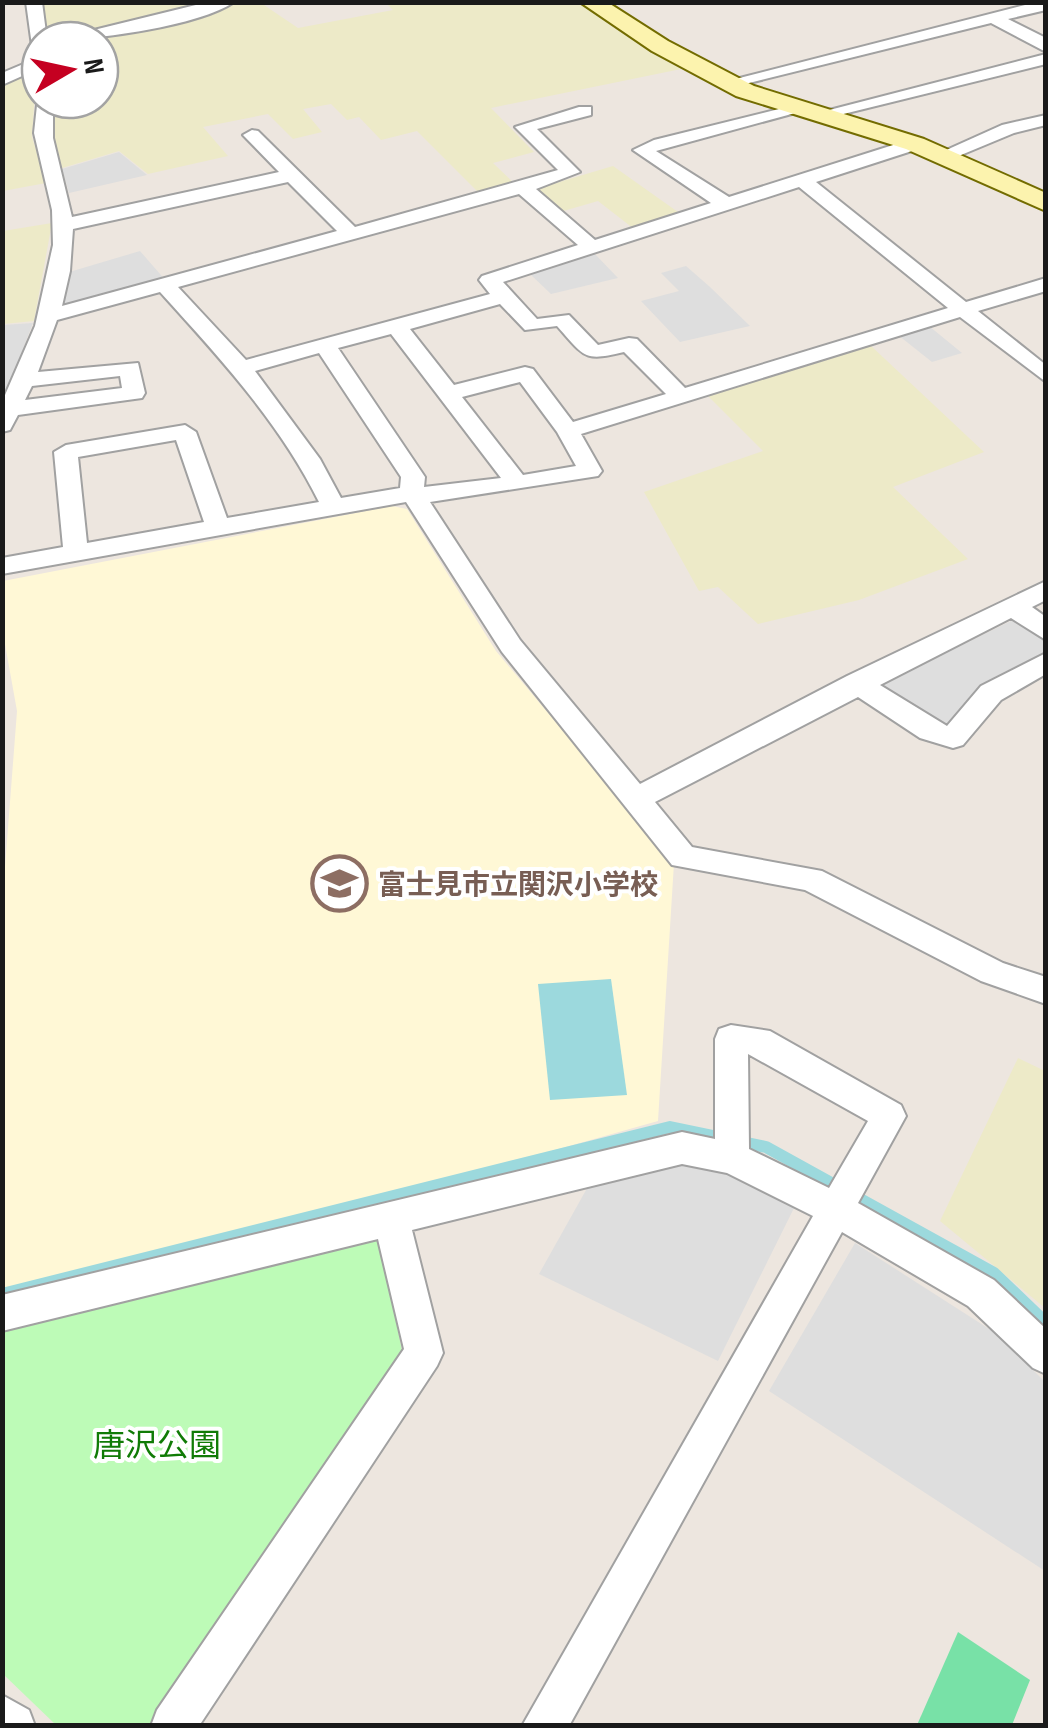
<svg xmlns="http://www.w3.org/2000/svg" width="1048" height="1728" font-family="'Sofia Sans Condensed','Noto Sans JP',sans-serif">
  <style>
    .education { fill: #fff8d6 }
    .farmland { fill: #edeac8 }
    .park { fill: #bdfbb7 }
    .pitch { fill: #78e1a7 }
    .parking { fill: #dedede }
    .water { fill: #9cd9dd }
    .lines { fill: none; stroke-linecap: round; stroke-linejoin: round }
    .stream { stroke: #9cd9dd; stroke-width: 12 }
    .street-casing { stroke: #a1a1a1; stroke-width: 4 }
    .secondary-casing { stroke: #736c00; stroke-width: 4 }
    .street { fill: #fff; fill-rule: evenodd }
    .secondary { fill: #fcf3ae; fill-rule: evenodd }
    .labels { text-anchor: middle; stroke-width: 8; stroke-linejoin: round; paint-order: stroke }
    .education-label { font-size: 28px; font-weight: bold; fill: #785e54; stroke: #fff; text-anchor: start }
    .near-park-label { font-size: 32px; fill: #107b06; stroke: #fff }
  </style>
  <rect width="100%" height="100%" fill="#ede6df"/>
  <path class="education" d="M392,506L407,509L496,651L674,863L658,1121L3,1305L2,906L17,711L3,633V581Z"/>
  <path class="farmland" d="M42,3H217L170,16L56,38L47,37Z
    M235,3H261L298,28L393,10L386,3H583L686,68L491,108L534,152L493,163L517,186L481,195L417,131L381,140L359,117L347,120L331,104L303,109L322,132L293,139L268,114L203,127L228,156L148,174L119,151L62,168L51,133L52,100H100V40H77L177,20Z
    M21,74L36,76L32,137L46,183L3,191V84Z
    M613,166L685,217L638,232L598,201L560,212L538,194L539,188Z
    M52,223L34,321L3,324V231Z
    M869,344L984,452L893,487L968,559L859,600L758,624L718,587L699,591L644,492L763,451L707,395Z
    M1018,1058L1045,1071V1308L940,1221Z"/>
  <path class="park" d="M378,1231L403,1356L153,1725H56L3,1674L2,1325Z"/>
  <path class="pitch" d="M958,1632L1030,1680L1012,1725H917Z"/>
  <path class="parking" d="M119,152L147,175L69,193L62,169Z
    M140,251L167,282L69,305L61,303L66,273Z
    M594,253L618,278L551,294L530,274Z
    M686,266L710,287L750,326L680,342L641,301L679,291L661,273Z
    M33,323L6,394L3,396V325Z
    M929,326L962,353L932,362L898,335Z
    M1011,621L1025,622L1045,637V654L950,726L938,727L883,692L884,683Z
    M679,1158L752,1174L797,1202L718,1361L539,1274L590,1183Z
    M855,1243L997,1334L1045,1382V1571L769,1391Z"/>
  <path class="water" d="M611,979L627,1095L550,1100L538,984Z"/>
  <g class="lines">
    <path class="stream" d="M2,1294L670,1127L766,1147L994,1273L1046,1323"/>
    <defs>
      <path id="street" d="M26,2H42L47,40H40V51L32,46Z
        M208,2H234C199,26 96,40 53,40Z
        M1037,2H1046V10L1008,19L1046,38V52L991,23L729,88L720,83Z
        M1046,54V64L819,120L810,115Z
        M40,57V68L2,85V73Z
        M38,96L40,100H53V138L72,217L279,172L243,135L252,130L258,131L355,227L558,170L515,127L579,107H591V115L537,129L580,172L536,189L595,240L711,203L633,150L654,140L799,104V112L656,151L729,197L909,140H921V148L816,182L966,302L1046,278V291L978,311L1046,365V382L960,317L581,434L602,471L598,476L430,502L520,640L640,784L847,676L1046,581V600L1032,607L1046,617V640L1011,618L880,685L947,726L981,686L1046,653V674L1001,700L963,745L953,748L920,738L858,697L655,802L692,847L822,871L1003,963L1046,977V1004L981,981L805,890L672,865L502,652L406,502L2,574V558L63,547L54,452L66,445L185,425L196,432L227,518L319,502C280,423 219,357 160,292L57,320L38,372L138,363L145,393L142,398L18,415L10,430L2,432V402L35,326L53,245L52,210L34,133ZM288,182L337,231L62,306L70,271L73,229ZM799,187L948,308L685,388L637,339L629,338L598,345L569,315L537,319L503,282ZM519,194L578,245L482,276L479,280L490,294L246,360L178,287ZM500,304L525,330L557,326C585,357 583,362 624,352L666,394L573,422L533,369L525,367L454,385L410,329ZM391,334L501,478L424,487L425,477L338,348ZM319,353L401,477L400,488L341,498L320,459L255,371ZM120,376L122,388L25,400L32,386ZM520,382L557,432L576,466L523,475L462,397ZM176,440L204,522L87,543L78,457Z
        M1046,115V125L1014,133L949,160L942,162L933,156L1002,125Z
        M731,1025L770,1031L901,1105L906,1116L858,1203L994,1280L1046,1329V1374L1033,1368L968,1306L842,1232L569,1726H522L813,1216L727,1173L682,1164L412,1230L443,1353L437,1366L199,1726H151L157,1710L404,1349L378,1239L2,1331V1295L682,1132L715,1139V1039L719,1029ZM748,1054L868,1121L829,1188L749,1149Z
        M2,1695L29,1710L35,1726H2Z"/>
      <path id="secondary" d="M580,2H607L668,41L754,86L924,139L1046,193V211L906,149L736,96L652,51Z"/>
    </defs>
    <use href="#street" class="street-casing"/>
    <use href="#secondary" class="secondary-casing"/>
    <use href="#street" class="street"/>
    <use href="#secondary" class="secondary"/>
  </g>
  <defs>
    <symbol id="school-ring" viewBox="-11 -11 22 22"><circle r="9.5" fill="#fff" stroke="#8d6e63" stroke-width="1.5"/><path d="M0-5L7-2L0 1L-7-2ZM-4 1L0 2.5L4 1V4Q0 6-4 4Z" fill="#8d6e63"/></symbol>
  </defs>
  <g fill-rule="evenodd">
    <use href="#school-ring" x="308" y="852" width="63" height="63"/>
  </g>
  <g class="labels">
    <g class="education-label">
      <text x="378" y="894">富士見市立関沢小学校</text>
    </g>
    <g class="near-park-label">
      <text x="157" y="1456">唐沢公園</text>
    </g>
  </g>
  <rect width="1048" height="1728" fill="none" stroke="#1a1a1a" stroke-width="10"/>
  <g transform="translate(70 70) rotate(81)"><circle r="48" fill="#ffffff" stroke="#a3a3a3" stroke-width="2.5"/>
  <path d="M0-8L18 38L0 25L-18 38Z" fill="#c50021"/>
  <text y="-15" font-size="28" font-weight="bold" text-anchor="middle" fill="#1a1a1a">N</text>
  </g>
</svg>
